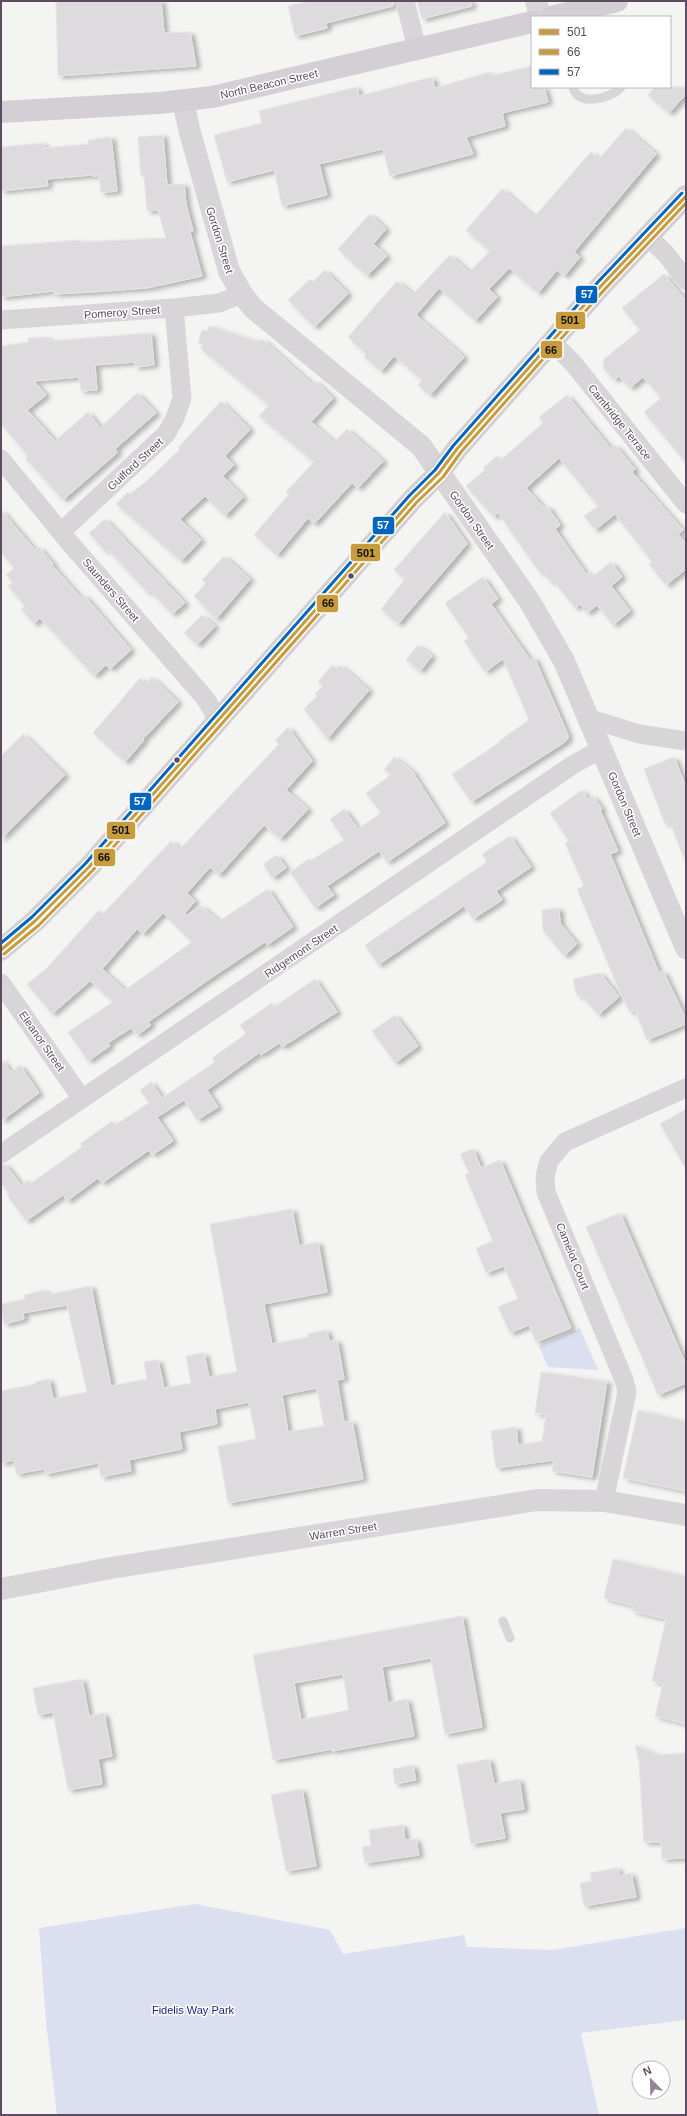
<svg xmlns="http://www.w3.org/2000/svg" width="687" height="2116" font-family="Arial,sans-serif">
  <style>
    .green { fill: #dbdff0 }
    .building { fill: #dddbdd; stroke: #e6e5e6; fill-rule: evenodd; filter: url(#shadow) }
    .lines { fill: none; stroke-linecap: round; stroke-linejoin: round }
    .service { stroke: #d8d5d9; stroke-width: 9 }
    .minor { stroke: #d8d5d9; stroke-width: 19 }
    .tertiary { stroke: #d8d5d9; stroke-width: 22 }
    .primary { stroke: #d3cfd4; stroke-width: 22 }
    .bus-1-casing { stroke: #fff; stroke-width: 6 }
    .bus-2-casing { stroke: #fff; stroke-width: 6 }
    .bus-3-casing { stroke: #fff; stroke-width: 6 }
    .bus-1 { stroke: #c69c3e; stroke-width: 3 }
    .bus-2 { stroke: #c69c3e; stroke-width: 3 }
    .bus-3 { stroke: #0065bd; stroke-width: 3 }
    .bus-dot { fill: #5d4b5f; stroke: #fff; stroke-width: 1.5 }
    .labels { text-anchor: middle; stroke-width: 3; stroke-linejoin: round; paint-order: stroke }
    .street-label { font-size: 11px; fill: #5d4b5f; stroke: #fff }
    .park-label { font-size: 11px; fill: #1f267d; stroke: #fff }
    .line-badge { stroke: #fff; stroke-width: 1.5 }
    .badge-label { font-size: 11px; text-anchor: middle; font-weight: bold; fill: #fff }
    .pale-badge-label { font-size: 11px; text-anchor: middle; font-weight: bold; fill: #111 }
  </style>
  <defs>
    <filter id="shadow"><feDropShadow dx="4.5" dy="2.5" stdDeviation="2" flood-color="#0004"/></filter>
  </defs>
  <rect width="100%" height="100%" fill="#f4f4f3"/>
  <path class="green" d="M580,1328L598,1370L548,1367L539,1346Z
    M195,1904L330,1930L343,1954L464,1935L467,1947L553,1950L686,1928V2020L581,2033L599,2115H57L46,2022L39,1928Z"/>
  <path class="building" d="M56,1H161L164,33L190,32L196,66L58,76Z
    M311,1H392L393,6L326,23L327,28L295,36L288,6Z
    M417,1H471L472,6L422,19Z
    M532,66V87H544L548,102L502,113L505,126L466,137L473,154L390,176L383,149L319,164L327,195L282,206L274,170L227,182L214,135L262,123L259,111L357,87L359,96L432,77L435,88L490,72L491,76Z
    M655,87H686V94L669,113L648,95Z
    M626,128L656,154L574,252L580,257L564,276L557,270L538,293L509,268L489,289L497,297L475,321L439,288L416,315L464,357L430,395L418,385L422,380L394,356L381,371L364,357L366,354L348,337L397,281L413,294L450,255L469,272L490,251L466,230L502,189L534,217L591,152L599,159Z
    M163,135L167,185L184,184L186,204L193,231L190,232L202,276L147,288L92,292L54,294V291L1,297V246L81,240V242L166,238L158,210L147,211L144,175L141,176L138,137Z
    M111,137L117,191L101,193L99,176H92V175L47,179L48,186L1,191V147L44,143V148L89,144L88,140Z
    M370,214L386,229L373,244L387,256L367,276L338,249Z
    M325,270L348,294L314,327L288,300L310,279L313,282Z
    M664,274L686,301V463L644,412L661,398L643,377L630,388L619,376L614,380L603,368L604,359L640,330L622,308Z
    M209,326L254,340L258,343L262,339L312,384L315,381L333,398L311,422L334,442L347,429L383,461L358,488L352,483L314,524L308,518L277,555L254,535L289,494L286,492L314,462L259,416L269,405L201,349L203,344L198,343L202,330L207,331Z
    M151,333L154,365L135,367V362L95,365L97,390L81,391L79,377L34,381L46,395L27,410L55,441L88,412L100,428L137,393L156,413L115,449L118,452L63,500L25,458L28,456L1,424V346L29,342L28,338L48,337V341Z
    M567,395L611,449L615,445L635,469L632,472L683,530L678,534L686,544V569L666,585L649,564L652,562L615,514L595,530L584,516L598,506L559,458L526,488L544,508L547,506L560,525L555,529L586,574L589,573L592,577L611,562L622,577L611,586L630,611L613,625L597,605L587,613L580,604L575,608L553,580L550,582L543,571L540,573L498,513L494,517L466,486L485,470L483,468L497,456L501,460L543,423L539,417Z
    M221,401L250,429L225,456L234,465L223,476L243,497L225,516L205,496L180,519L201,540L181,561L116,504L128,492L130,494L149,479L180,449L178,448Z
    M1,510L35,550L39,547L53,564L52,565L81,598L84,595L131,650L110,669L106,665L94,676L40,618L34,624L21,609L25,606L8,586L13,582L6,575L14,568L1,552Z
    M445,512L467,544L398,624L381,609L405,579L394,570Z
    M105,519L185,603L172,614L150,591L148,593L107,549L105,551L89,533Z
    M224,556L250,579L216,619L194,596L206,583L202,580Z
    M483,577L498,599L491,604L530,660L534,657L568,735V739L562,744L471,802L452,774L500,742L499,741L529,720L503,659L485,672L464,641L469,638L445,603Z
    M202,615L215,626L197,645L184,633Z
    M418,645L432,656L420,671L406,660Z
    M332,665L337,669L340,665L369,690L327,739L304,709L317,696L315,694L323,686L318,682Z
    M152,677L178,702L143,739L144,740L125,762L93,733L140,678L146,684Z
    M288,727L312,761L286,790L308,809L280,839L264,825L219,875L210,867L187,893L195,901L185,913L187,915L201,906L219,921L268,889L293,927L267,945L265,942L211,978L148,1022L151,1025L137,1035L131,1028L108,1043L110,1046L88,1061L68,1032L113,1002L90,981L52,1014L27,984L46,969L99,910L103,914L171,841L180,849L279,744L275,741ZM163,913L192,942L125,990L102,969L137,929L143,934Z
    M23,734L65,775L1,839V756Z
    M394,757L412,771L445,823L387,862L379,851L327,886L334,895L315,908L290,872L309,859L310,861L344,840L330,819L344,809L358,829L381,813L366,793L391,775L384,770Z
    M674,757L686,787L685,861L670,822L665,824L644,769Z
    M582,790L588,799L593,796L602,809L600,810L618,851L610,854L659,973L663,971L686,1019V1024L647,1040L635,1010L630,1012L621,995L577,889L584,886L565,843L569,841L550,813Z
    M510,836L531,867L496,891L502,900L473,919L464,906L378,965L365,945L487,862L482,854Z
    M277,855L286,868L272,878L263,864Z
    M559,908L560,923L577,944L564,956L543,930L542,910Z
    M600,973L619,997L598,1015L581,995L577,996L573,979Z
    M315,979L337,1012L282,1047L279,1043L261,1055L259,1053L207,1090L218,1107L197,1120L184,1100L157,1117L173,1141L152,1155L149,1150L102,1183L98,1178L67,1201L63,1195L26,1221L7,1195L9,1194L1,1183V1165L5,1164L21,1185L28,1180L30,1184L82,1147L80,1144L112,1121L115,1125L149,1103L140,1090L151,1082L162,1098L215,1062L212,1058L246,1034L240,1025L272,1003L274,1007Z
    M395,1015L418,1046L395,1063L372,1031Z
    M1,1059L11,1072L20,1065L39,1093L1,1121Z
    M686,1109V1169L660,1124Z
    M473,1149L481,1168L500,1160L571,1328L536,1342L529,1325L510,1333L498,1307L518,1299L504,1266L486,1273L476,1248L493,1241L465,1175L469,1173L460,1154Z
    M292,1209L299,1246L318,1242L327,1292L264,1304L272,1344L308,1337L307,1334L327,1330L329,1341L337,1340L344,1379L337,1380L344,1422L352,1421L363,1479L228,1503L218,1446L256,1439L249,1402L215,1409L217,1424L179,1432L182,1449L129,1460L131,1471L101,1477L98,1463L45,1474L44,1469L16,1474L14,1460L1,1463V1391L35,1384V1382L49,1379L53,1399L87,1392L67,1305L23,1313L24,1319L4,1324L1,1304L25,1299L24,1295L45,1290L46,1295L91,1286L111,1386L147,1379L144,1362L158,1360L164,1388L191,1383L186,1356L204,1353L209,1377L237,1372L210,1224ZM317,1388L324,1426L288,1432L282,1395Z
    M620,1213L686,1365V1383L658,1395L586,1227Z
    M541,1372L607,1381L592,1477L552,1471L554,1460L496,1468L491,1431L516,1427L518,1445L542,1441L546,1415L535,1413Z
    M638,1410L686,1421V1491L623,1478Z
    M613,1559L686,1576V1724L655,1716L663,1684L652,1681L666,1619L632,1611L634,1606L604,1598Z
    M462,1616L482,1727L445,1734L431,1658L382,1667L388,1703L407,1699L414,1736L332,1751V1749L273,1760L253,1655ZM343,1674L349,1710L301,1720L294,1683Z
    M82,1679L89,1716L104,1713L112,1756L98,1759L102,1784L68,1790L53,1712L38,1715L33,1688Z
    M635,1745L658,1755L686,1753V1858L662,1859L661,1842H644L639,1761Z
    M489,1759L494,1784L519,1779L524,1809L500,1813L505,1838L471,1844L457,1765Z
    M413,1765L416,1780L395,1784L393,1769Z
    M302,1789L316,1866L286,1871L271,1795Z
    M403,1825L405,1840L416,1839L419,1855L365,1863L362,1847L371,1846L369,1830Z
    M618,1868L619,1876L631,1873L636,1897L584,1906L580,1883L592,1881L590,1873Z"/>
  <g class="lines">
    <path class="service" d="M573,87C577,107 611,99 621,87
      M503,1621L510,1638"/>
    <path class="minor" d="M405,1L417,49
      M648,237L666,254L686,280
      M1,320L174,308L219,303L242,294
      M552,342L573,363L686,504
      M1,459L69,542L205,698L219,721
      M61,532L166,434L175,418L182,398L174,308
      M588,718L639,734L686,741
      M1,983L82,1099
      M1,1154L574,764L602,749
      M604,1501L627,1392L624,1380L546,1192L545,1176L549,1161L565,1142L686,1088"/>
    <path class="tertiary" d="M536,1L540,17
      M183,101L189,129L229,271L242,294L253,308L421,446L530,602L564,661L686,948
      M1,1589L111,1568L537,1500L604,1501L686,1515"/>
    <path class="primary" d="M551,17L617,1
      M1,112L159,103L212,97L532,22
      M1,950L35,921L89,867L413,499L439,473L457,449L601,286L686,196"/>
    <defs>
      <path id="bus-1" d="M1,950L35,921L89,867L413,499L439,473L457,449L601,286L686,196"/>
      <path id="bus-2" d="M4,954L39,925L93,870L417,502L443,477L461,452L605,289L686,203"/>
      <path id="bus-3" d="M1,943L32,917L85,864L409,496L435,470L453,446L597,283L682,193"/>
    </defs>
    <use href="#bus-1" class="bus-1-casing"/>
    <use href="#bus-2" class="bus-2-casing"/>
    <use href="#bus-3" class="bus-3-casing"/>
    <use href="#bus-1" class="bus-1"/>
    <use href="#bus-2" class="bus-2"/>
    <use href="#bus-3" class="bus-3"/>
  </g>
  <g class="bus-dot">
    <circle cx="351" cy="576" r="3.5"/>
    <circle cx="177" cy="760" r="3.5"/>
  </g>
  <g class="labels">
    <g class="street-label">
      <text transform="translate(269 84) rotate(-13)" y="4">North Beacon Street</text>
      <text transform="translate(220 240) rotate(73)" y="4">Gordon Street</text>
      <text transform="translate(122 312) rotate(-4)" y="4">Pomeroy Street</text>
      <text transform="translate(620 422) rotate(51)" y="4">Cambridge Terrace</text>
      <text transform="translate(135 464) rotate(-43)" y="4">Guilford Street</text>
      <text transform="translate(472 520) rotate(55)" y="4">Gordon Street</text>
      <text transform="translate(111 590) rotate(49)" y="4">Saunders Street</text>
      <text transform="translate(625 804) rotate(67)" y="4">Gordon Street</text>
      <text transform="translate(301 951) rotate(-34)" y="4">Ridgemont Street</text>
      <text transform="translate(42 1041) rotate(55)" y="4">Eleanor Street</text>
      <text transform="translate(573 1256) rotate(68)" y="4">Camelot Court</text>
      <text transform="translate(343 1531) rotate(-9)" y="4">Warren Street</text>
    </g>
    <g class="park-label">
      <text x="193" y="2014">Fidelis Way Park</text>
    </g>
  </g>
  <g class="line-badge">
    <rect x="575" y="285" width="23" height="19" rx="4" fill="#0065bd"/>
    <rect x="555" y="311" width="31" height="19" rx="4" fill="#c69c3e"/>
    <rect x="540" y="340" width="23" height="19" rx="4" fill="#c69c3e"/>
    <rect x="372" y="516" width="23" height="19" rx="4" fill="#0065bd"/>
    <rect x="350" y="543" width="31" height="19" rx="4" fill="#c69c3e"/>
    <rect x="316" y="594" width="23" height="19" rx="4" fill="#c69c3e"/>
    <rect x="129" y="792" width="23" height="19" rx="4" fill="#0065bd"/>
    <rect x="106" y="821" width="30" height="19" rx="4" fill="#c69c3e"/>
    <rect x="93" y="848" width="23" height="19" rx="4" fill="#c69c3e"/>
  </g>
  <g class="badge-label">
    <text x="587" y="298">57</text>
    <text x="383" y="529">57</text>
    <text x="140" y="805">57</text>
  </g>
  <g class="pale-badge-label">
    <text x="570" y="324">501</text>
    <text x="551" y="354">66</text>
    <text x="366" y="557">501</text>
    <text x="328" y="607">66</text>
    <text x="121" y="834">501</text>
    <text x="104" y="861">66</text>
  </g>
  <rect width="687" height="2116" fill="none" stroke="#5d4b5f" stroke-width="4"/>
  <rect x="531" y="16" width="140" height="72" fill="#ffffff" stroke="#beb7bf"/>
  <rect x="539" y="29" width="20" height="6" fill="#c69c3e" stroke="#beb7bf"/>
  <text x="567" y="36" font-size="12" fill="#5d4b5f">501</text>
  <rect x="539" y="49" width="20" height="6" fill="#c69c3e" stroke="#beb7bf"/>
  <text x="567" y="56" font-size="12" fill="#5d4b5f">66</text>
  <rect x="539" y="69" width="20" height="6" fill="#0065bd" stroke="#beb7bf"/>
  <text x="567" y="76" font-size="12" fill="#5d4b5f">57</text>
  <g transform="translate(651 2080) rotate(337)"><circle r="19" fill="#ffffff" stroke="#beb7bf"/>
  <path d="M0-3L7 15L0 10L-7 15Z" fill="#928693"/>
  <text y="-6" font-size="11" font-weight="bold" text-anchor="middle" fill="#5d4b5f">N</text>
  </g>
</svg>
